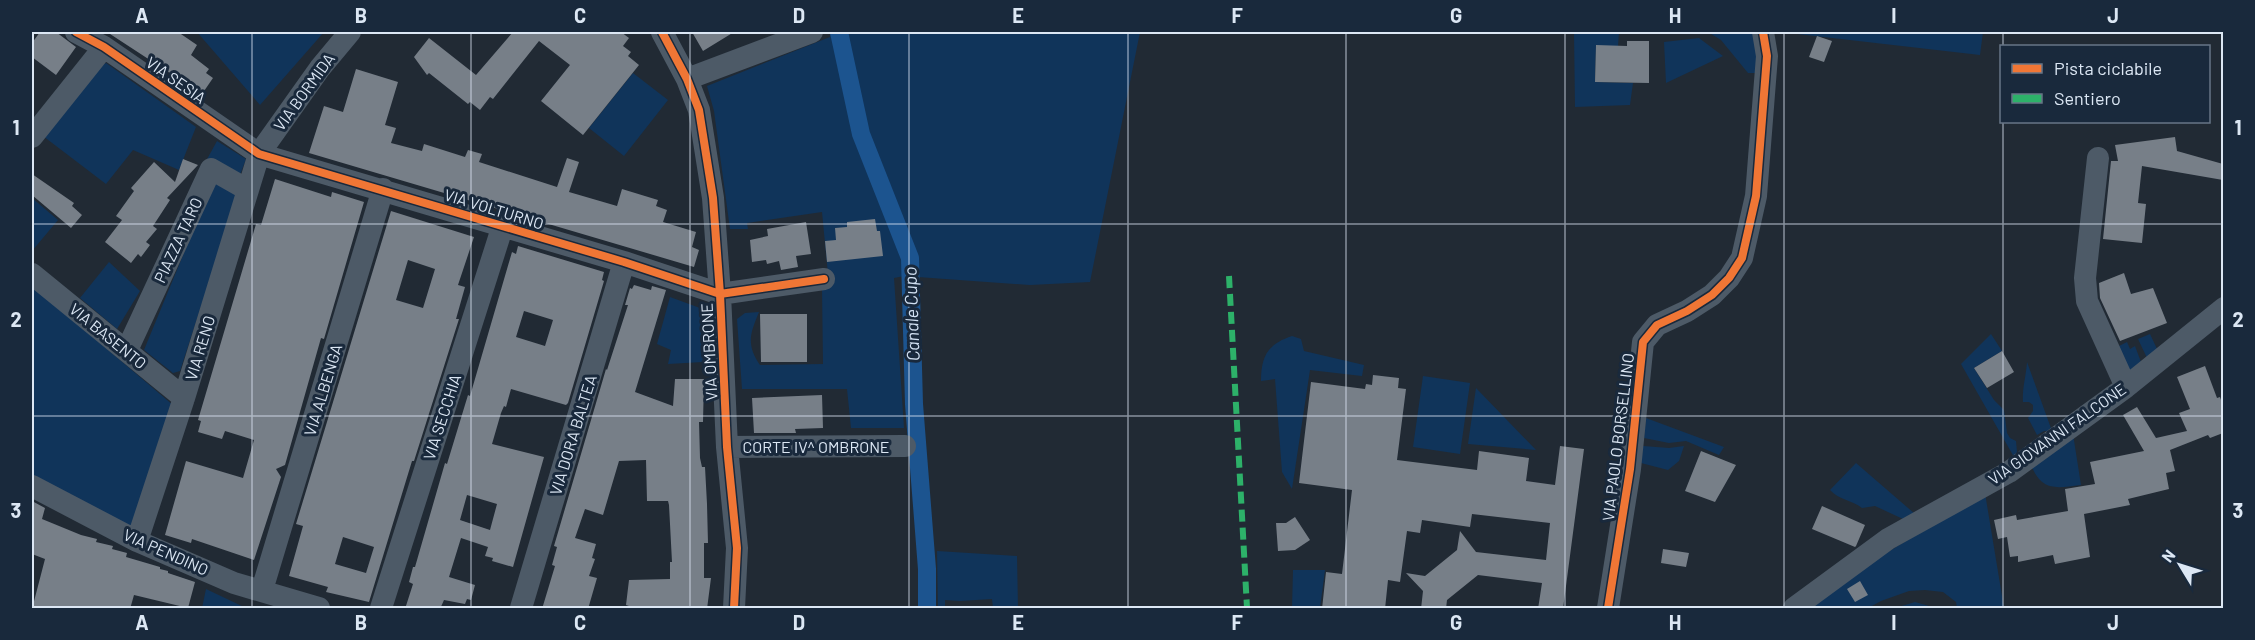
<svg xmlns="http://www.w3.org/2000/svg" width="2255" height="640" font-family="Barlow,sans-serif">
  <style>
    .green { fill: #10345a }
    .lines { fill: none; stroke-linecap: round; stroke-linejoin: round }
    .canal { stroke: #1c548f; stroke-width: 18 }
    .building { fill: #777f88; fill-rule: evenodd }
    .minor { stroke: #4d5a67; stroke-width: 22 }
    .quiet { stroke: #2db169; stroke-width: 6; stroke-dasharray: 12 6; stroke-linecap: butt }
    .cycleway-casing { stroke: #19293c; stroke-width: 11 }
    .cycleway { stroke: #f07635; stroke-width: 8 }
    .grid { fill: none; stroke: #dce7f4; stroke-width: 1.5; stroke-opacity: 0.55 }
    .labels { text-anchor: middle; stroke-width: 6; stroke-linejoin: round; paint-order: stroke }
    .street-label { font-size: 16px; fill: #dce7f4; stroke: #19293c }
    .water-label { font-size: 18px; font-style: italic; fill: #d1e0f2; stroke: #19293c }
    .neatline { fill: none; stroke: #dce7f4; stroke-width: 2 }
    .grid-label { font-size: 20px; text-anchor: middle; font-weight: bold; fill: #dce7f4 }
  </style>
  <rect width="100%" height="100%" fill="#212a34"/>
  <path class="green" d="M197,32H324L260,105Z
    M830,32H1140L1090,282L1030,285L904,276L894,278L904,428H851L847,389H742L737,319L745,313L759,312C750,334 746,344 760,365L823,364L822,288L828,274L822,212L747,223L748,229H730L714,111L707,86L830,37Z
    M1574,32H1619L1618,46H1596L1595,82L1633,83L1630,105L1575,107Z
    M1708,32H1755L1757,73H1748L1721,40Z
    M1780,32H1983L1980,55Z
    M1699,38L1723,56L1666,83L1664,42Z
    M106,63L196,127L179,170L133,150L106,184L43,136L101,66Z
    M633,73L668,100L624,156L589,128Z
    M217,141L246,159L240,175L206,161Z
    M214,180L238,193L180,371L173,373L144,350Z
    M32,198L58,220L32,251Z
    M109,262L140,291L117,329L80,298Z
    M32,285L174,406L133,534L32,476Z
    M670,297L700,308L703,362L668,364L671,350L657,344Z
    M1991,334L2002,351L1974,368L1994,400L2004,410L2007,433L2010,438L2016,441L2017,452L2014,457L1961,364Z
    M2150,334L2157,349L2147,358L2138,339Z
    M1292,336L1301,339L1304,351L1364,365L1362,376L1310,370L1292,489L1282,472L1275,379L1261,381C1261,356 1268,344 1292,336Z
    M2127,342L2130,349L2135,346L2141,362L2127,373L2115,348Z
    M2027,362L2052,431H2044L2037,435L2028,418L2033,411V405L2029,402H2023C2022,389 2026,376 2027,362Z
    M1423,376L1470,383L1460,454L1413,447Z
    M1476,388L1536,450L1468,444Z
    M1646,418L1724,447L1719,455L1686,441L1669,443L1644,438Z
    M2073,434L2081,485C2056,488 2042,492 2031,465Z
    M1643,446L1669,448L1684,446L1679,461L1668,470L1641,463Z
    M1856,463L1915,514L1903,519L1875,506L1862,508C1852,500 1839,500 1830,490Z
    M1985,493L2004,608H1957L1956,602L1943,592L1925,590L1909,591L1881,601L1868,608H1809L1878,558Z
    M937,551L1017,556L1018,608H993L992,599L960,601L945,600V608H938Z
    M1293,570H1325L1320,608H1292Z
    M206,589L246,608H202Z
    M1915,602L1936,608H1895Z"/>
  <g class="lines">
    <path class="canal" d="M839,32L861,134L910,258L914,404L927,569V608"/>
  </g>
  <path class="building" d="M40,32H56L76,47L56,75L32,57V43Z
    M107,32H178L197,45L191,55L209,69L206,73L213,78L202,94Z
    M513,32H621L629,38L623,46L631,52L628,56L639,65L583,135L541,101L570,65L539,41L493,99L490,97L480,110L470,102L468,104L429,73L427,75L414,57L429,38L476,75Z
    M692,32H734L703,51Z
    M1817,36L1832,41L1824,62L1809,57Z
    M1627,41H1649V83L1595,82L1596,45L1627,46Z
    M356,69L398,82L385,125L396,128L391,143L422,151L424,144L465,157L468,150L482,154L479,162L557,187L567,158L579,162L569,192L617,206L622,189L658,200L656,206L667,210L663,222L696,232L692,247L699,250L694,267L309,153L324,106L343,112Z
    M2175,137L2177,151L2223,164V180L2142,166L2138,203L2146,204L2142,243L2103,239L2111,161H2118L2115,145Z
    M183,159L198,165L167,198L170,200L153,226L157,229L146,242L150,245L141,257L138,254L131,263L105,242L122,220L116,216L134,191L131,188L154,162L175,182Z
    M32,174L74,203L72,206L82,215L71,228L32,195Z
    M275,179L331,197L332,192L364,202L324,339L321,338L285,465L276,469L281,477L254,560L192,539L191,543L165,535L186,461L243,478L254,440L225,431L222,439L198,432L201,421L198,420L256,224L261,225Z
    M391,211L474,237L458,285L465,287L456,319H459L414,461H412L369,602L326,592L328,587L289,576L303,526L296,524ZM408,260L435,269L423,308L396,300ZM343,537L374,547L366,573L335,564Z
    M875,219L877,231H880L883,256L827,262L825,241L836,240L835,228L847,227V222Z
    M806,222L811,254L796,256L798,267L781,270L779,261L767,264L766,260L752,262L750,240L768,236L767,229Z
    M518,246L604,272L602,280L604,281L568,403L566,405L511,389L506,407L504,406L501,413L492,444L544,457L513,567L492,561L493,558L485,556L488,547L461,538L449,577L475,585L471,600L467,599L465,604L444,600L440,609H405L413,584L409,582L413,567H415L445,463L447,464L468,395L470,396L512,252L516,254ZM524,311L553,320L545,346L516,337ZM467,495L497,504L490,530L460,520Z
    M2124,273L2131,294L2153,288L2167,323L2120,341L2100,298L2099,283Z
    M634,285L651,290L652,286L666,290L635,392L673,406L675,379H704L703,422H699L700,458L702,467H705L707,504L708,543H704V578H711L707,609H629V606L626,605L629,580L670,579V562H672L669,505L668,501H647L646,460L619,461L603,515L585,509L575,538L596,544L592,558L595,559L589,576L597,578L588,609H542L555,566L552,565L557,547L554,546L606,369L607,370L628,305H625L630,288L632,289Z
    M760,314H807V362H761Z
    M2002,351L2014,372L1987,388L1974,368Z
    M2205,366L2217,398L2220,397L2223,406V433L2210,438L2208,435L2170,450L2175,471L2166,473L2169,489L2128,499L2130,505L2084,514L2090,557L2055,564L2053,555L2018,562V556L2010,557L2007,537L1998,539L1994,520L2016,515L2017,520L2068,511L2065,489L2095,484L2090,462L2144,451L2123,415L2137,407L2156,438L2187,431L2179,413L2190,409L2177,377Z
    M1373,375L1399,378L1398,388L1406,389L1397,460L1477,470L1479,451L1529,458L1526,481L1555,485L1560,446L1584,449L1563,609H1538L1542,583L1478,575L1447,600L1446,609H1421L1423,591L1406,573L1425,576L1457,550L1460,531L1476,552L1546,560L1550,523L1472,514L1470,527L1422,520L1420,533L1407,531L1400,582L1388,580L1385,609H1322L1326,572L1342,574L1352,490L1299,483L1311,382L1365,389L1366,384L1372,385Z
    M822,395L823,428L795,429L796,433H754L752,398Z
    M1701,451L1736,465L1715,502L1685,491Z
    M32,501L45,508L42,519L81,535L97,539L96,542L113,546L112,549L127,553L126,557L160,567V569L168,571V573L195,582L188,608L134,595L130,609H32L45,559L32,554Z
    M1822,506L1865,525L1856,546L1855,547L1812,529Z
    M1295,517L1310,540L1295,550L1278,551L1276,523H1286Z
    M1663,549L1689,553L1686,567L1661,563Z
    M1860,581L1868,595L1855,602L1847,589Z"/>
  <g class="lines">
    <path class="minor" d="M76,32L104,47L259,154L624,262L720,294L824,279
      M662,32L687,79L699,110L713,198L720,294L727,447L737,548L734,608
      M687,79L812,32
      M32,137L104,47
      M2098,158L2085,278L2087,301L2126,387
      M32,274L184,398
      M127,350L211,169L248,190
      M727,447L905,446
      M32,486L137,541L234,583L319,608
      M137,541L184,398L259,154L320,68L350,32
      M262,590L383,189
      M381,608L503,225
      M521,608L624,262
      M1608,608L1630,469L1643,342L1657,325L1687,311L1712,295L1729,278L1742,258L1756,196L1767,56L1763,32
      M1794,608L1888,539L2009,472L2126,387L2224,308"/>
    <path class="quiet" d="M1229,276L1247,608"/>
    <defs>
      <path id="cycleway" d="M76,32L104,47L259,154L624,262L720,294L824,279
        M662,32L687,79L699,110L713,198L720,294L727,447L737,548L734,608
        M1608,608L1630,469L1643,342L1657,325L1687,311L1712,295L1729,278L1742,258L1756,196L1767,56L1763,32"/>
    </defs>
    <use href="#cycleway" class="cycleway-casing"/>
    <use href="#cycleway" class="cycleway"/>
  </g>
  <path class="grid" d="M252,32V608M471,32V608M690,32V608M909,32V608M1128,32V608M1346,32V608M1565,32V608M1784,32V608M2003,32V46M2003,122V608M32,224H2224M32,416H2224"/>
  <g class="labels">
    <g class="street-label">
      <text transform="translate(176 80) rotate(35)" y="6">VIA SESIA</text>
      <text transform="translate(304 92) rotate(-54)" y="6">VIA BORMIDA</text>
      <text transform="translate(494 209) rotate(17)" y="6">VIA VOLTURNO</text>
      <text transform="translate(178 240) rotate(-65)" y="6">PIAZZA TARO</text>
      <text transform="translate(108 336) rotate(39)" y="6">VIA BASENTO</text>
      <text transform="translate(200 348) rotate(-73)" y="6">VIA RENO</text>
      <text transform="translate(709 352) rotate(-93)" y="6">VIA OMBRONE</text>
      <text transform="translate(323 390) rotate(-73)" y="6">VIA ALBENGA</text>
      <text transform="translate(442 417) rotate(-72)" y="6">VIA SECCHIA</text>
      <text transform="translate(2057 434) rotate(-35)" y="6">VIA GIOVANNI FALCONE</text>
      <text transform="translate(573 435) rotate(-73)" y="6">VIA DORA BALTEA</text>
      <text transform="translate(1618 437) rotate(-83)" y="6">VIA PAOLO BORSELLINO</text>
      <text x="816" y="453">CORTE IV^ OMBRONE</text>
      <text transform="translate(166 552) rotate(24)" y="6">VIA PENDINO</text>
    </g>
    <g class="water-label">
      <text transform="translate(912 314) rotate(-92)" y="6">Canale Cupo</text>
    </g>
  </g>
  <rect width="2255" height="640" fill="none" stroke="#19293c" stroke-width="66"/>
  <rect x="2000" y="45" width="210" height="78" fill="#19293c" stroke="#677586" stroke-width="1.5"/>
  <rect x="2012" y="64" width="30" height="9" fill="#f07635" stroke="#677586" stroke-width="1.5"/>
  <text x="2054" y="75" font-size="18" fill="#dce7f4">Pista ciclabile</text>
  <rect x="2012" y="94" width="30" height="9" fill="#2db169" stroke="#677586" stroke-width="1.5"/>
  <text x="2054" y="105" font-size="18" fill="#dce7f4">Sentiero</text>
  <g transform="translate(2180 565) rotate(308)" stroke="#19293c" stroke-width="4.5" paint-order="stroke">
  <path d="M0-4.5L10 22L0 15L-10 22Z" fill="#dce7f4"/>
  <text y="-9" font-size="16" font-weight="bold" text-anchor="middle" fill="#dce7f4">N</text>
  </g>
  <rect x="33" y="33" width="2189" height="574" class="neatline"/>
  <g class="grid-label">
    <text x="142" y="23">A</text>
    <text x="361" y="23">B</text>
    <text x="580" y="23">C</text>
    <text x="799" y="23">D</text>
    <text x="1018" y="23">E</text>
    <text x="1237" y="23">F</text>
    <text x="1456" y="23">G</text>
    <text x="1675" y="23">H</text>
    <text x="1894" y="23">I</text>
    <text x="2113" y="23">J</text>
    <text x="16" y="135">1</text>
    <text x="2238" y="135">1</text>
    <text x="16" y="327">2</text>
    <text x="2238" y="327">2</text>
    <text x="16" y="518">3</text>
    <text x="2238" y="518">3</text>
    <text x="142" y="630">A</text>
    <text x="361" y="630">B</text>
    <text x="580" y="630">C</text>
    <text x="799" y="630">D</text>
    <text x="1018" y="630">E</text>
    <text x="1237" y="630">F</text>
    <text x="1456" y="630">G</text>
    <text x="1675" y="630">H</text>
    <text x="1894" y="630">I</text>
    <text x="2113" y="630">J</text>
  </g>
</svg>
